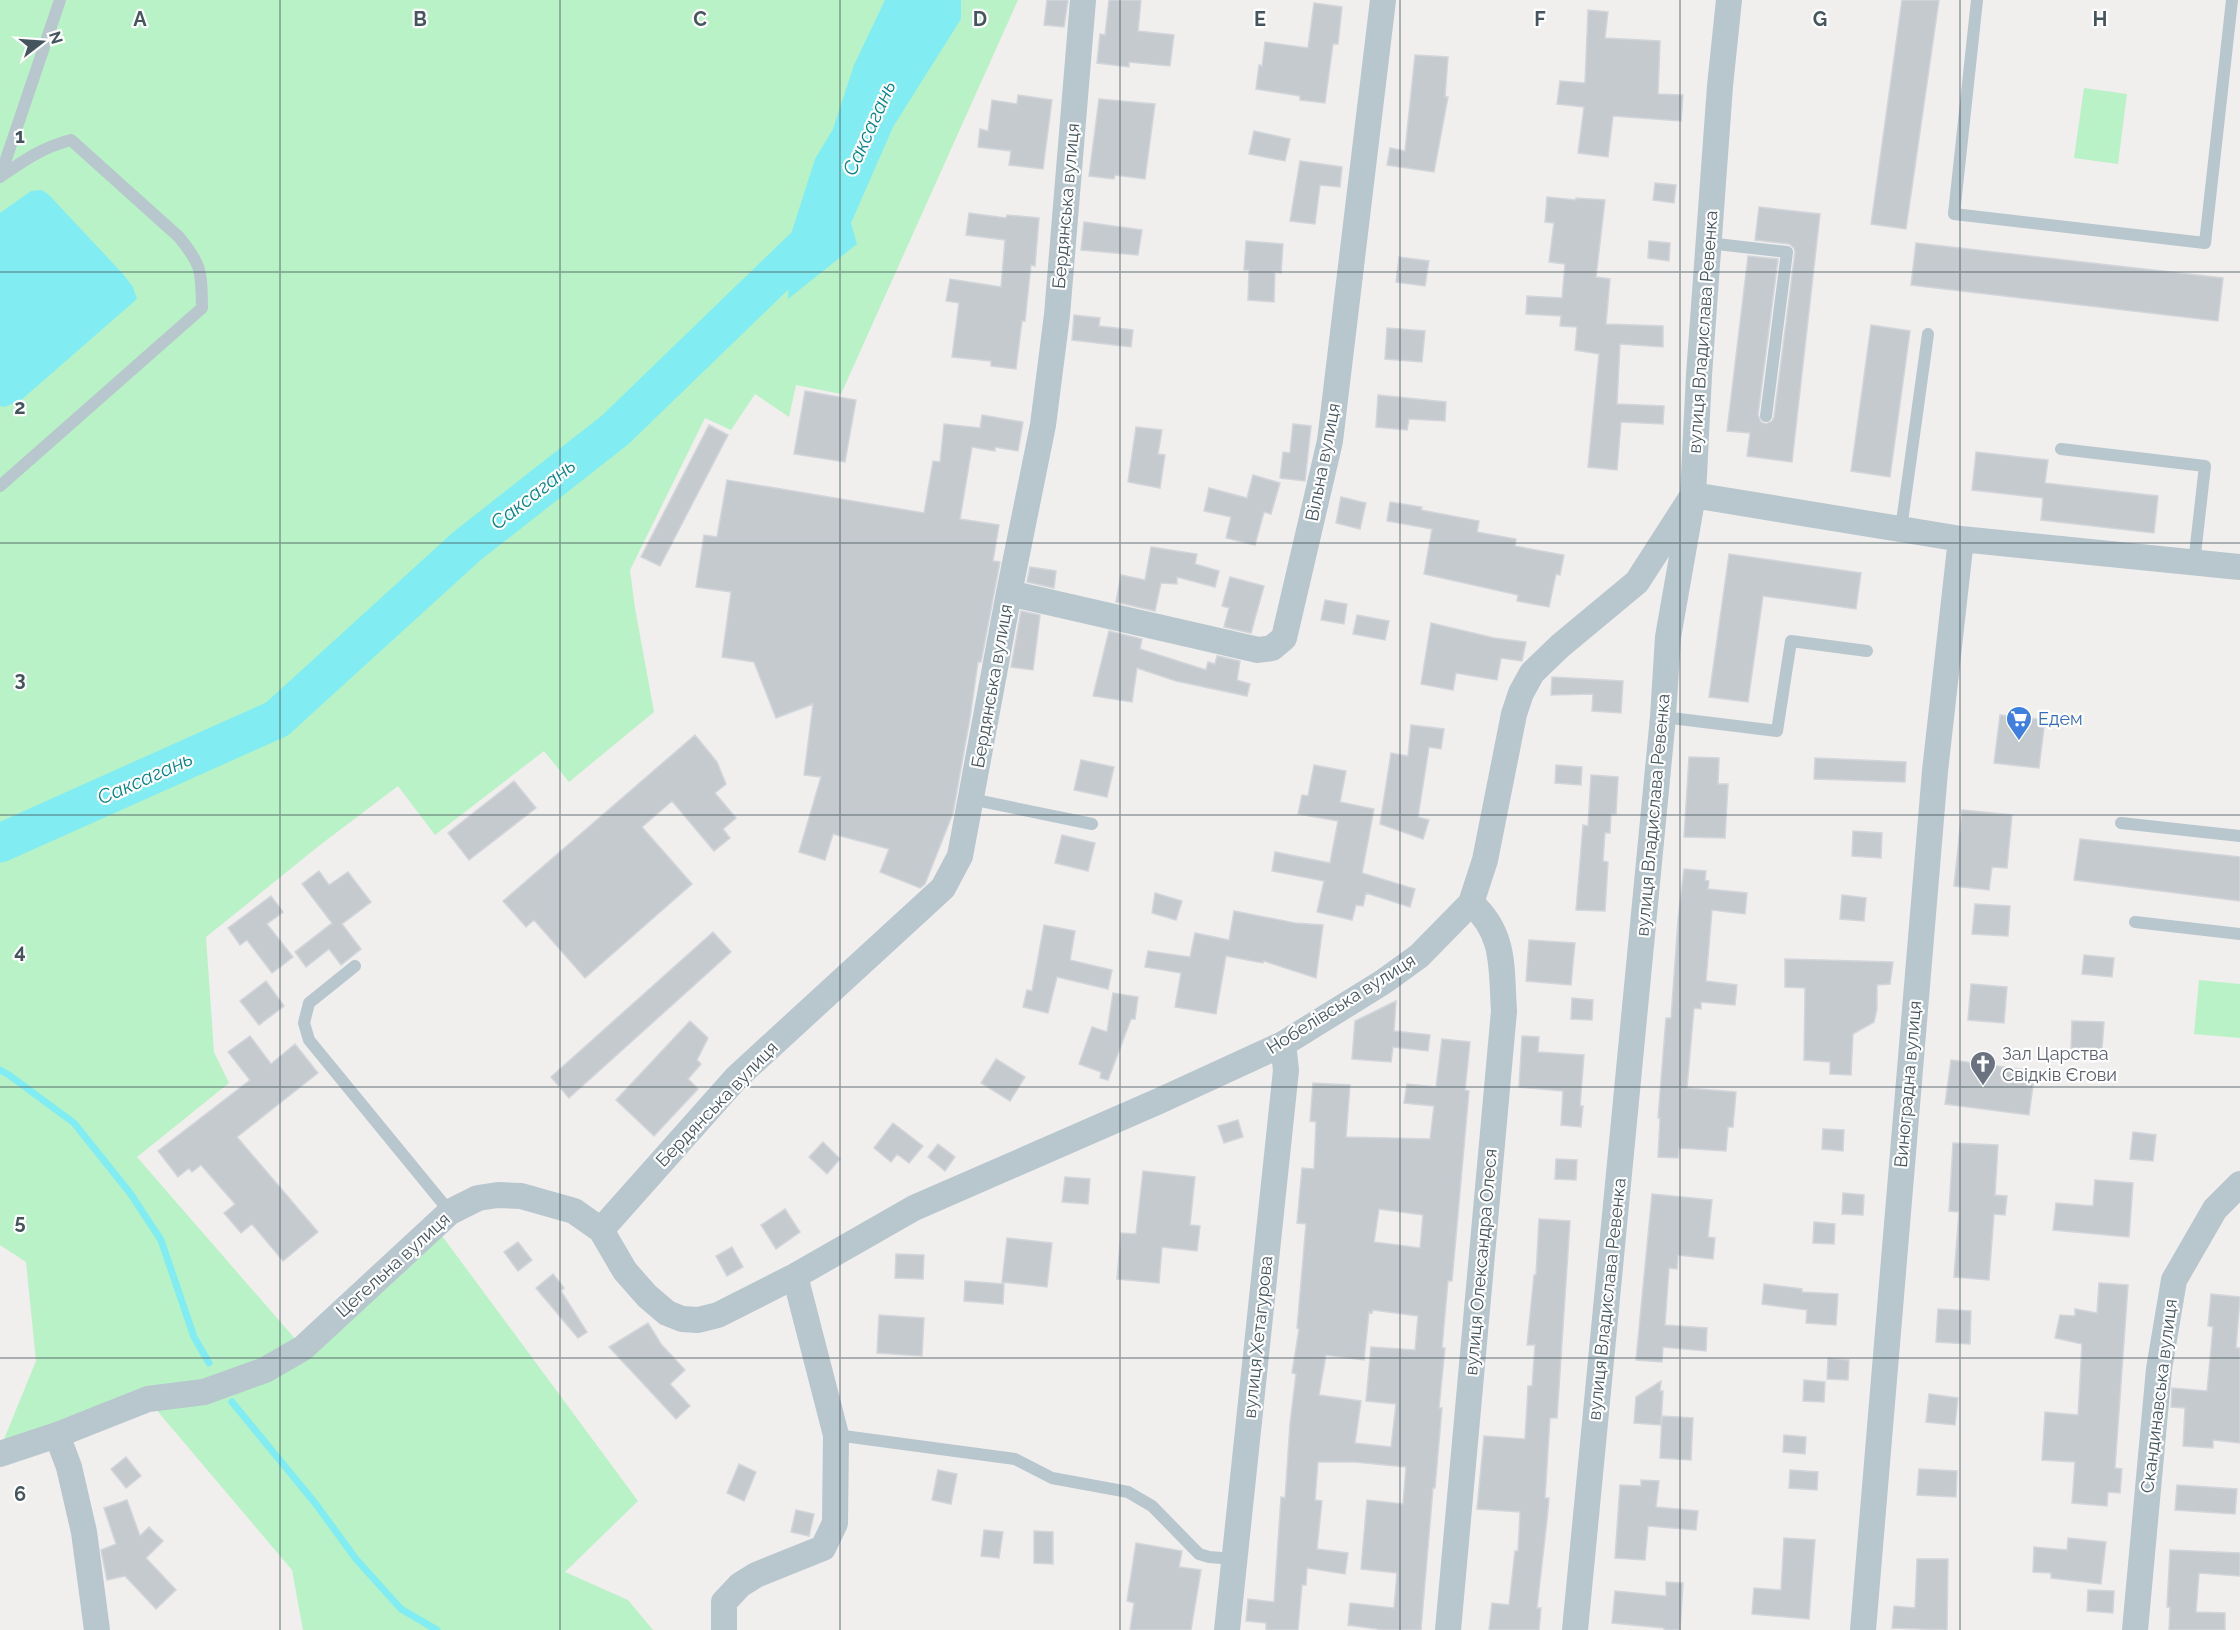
<svg xmlns="http://www.w3.org/2000/svg" width="2240" height="1630" font-family="Raleway,sans-serif">
  <style>
    .green { fill: #b9f2c6 }
    .water { fill: #82ecf3 }
    .lines { fill: none; stroke-linecap: round; stroke-linejoin: round }
    .stream { stroke: #82ecf3; stroke-width: 7 }
    .river { stroke: #82ecf3; stroke-width: 39 }
    .building { fill: #c5cace; stroke: #d2d5da; stroke-width: 1.5; fill-rule: evenodd }
    .service { stroke: #b8c6cd; stroke-width: 12 }
    .minor { stroke: #b8c6cd; stroke-width: 26 }
    .grid { fill: none; stroke: #45555d; stroke-width: 1.5; stroke-opacity: 0.55 }
    .labels { text-anchor: middle; stroke-width: 4.5; stroke-linejoin: round; paint-order: stroke }
    .street-label { font-size: 18px; fill: #45555d; stroke: #fff }
    .shop-label { font-size: 18px; fill: #366cbe; stroke: #fff; text-anchor: start }
    .worship-label { font-size: 18px; fill: #5b616d; stroke: #fff; text-anchor: start }
    .water-label { font-size: 20px; font-style: italic; fill: #05838b; stroke: #fff }
    .grid-label { font-size: 20px; text-anchor: middle; font-weight: bold; fill: #45555d; stroke: #fff; stroke-width: 4.5; stroke-linejoin: round; paint-order: stroke }
  </style>
  <rect width="100%" height="100%" fill="#f1eeee"/>
  <path class="green" d="M0,0H1018L841,394L796,385L789,417L755,394L731,430L705,418L630,570L635,608L654,712L569,782L544,751L435,835L398,786L320,845L206,937L214,1052L229,1083L137,1157L303,1348L434,1225L638,1501L565,1572L628,1600L653,1630H303L292,1570L148,1400L0,1449L36,1361L26,1262L0,1245Z
    M2084,88L2127,94L2118,164L2074,158Z
    M2199,980L2240,984V1038L2194,1034Z"/>
  <path class="water" d="M885,0H961V19L893,127L851,223L857,244L788,299L792,231L815,159L833,129L854,65Z
    M42,190L49,195L123,274L133,287L137,299L20,401L4,407L0,406V213L31,191Z"/>
  <g class="lines">
    <path class="stream" d="M0,1070L9,1075L74,1123L130,1193L161,1240L194,1337L209,1363
      M232,1402L315,1503L356,1559L401,1609L437,1630"/>
    <path class="river" d="M0,843L277,719L467,546L615,430L824,228L827,221"/>
  </g>
  <path class="building" d="M1047,0H1068L1064,27L1044,25Z
    M1109,0H1141L1138,31L1174,35L1170,66L1129,62V67L1097,63L1100,34L1105,35Z
    M1902,0H1939L1906,229L1871,224Z
    M1314,3L1342,7L1338,44H1333L1325,103L1300,100V96L1256,89L1259,65L1262,66L1265,42L1308,48Z
    M1588,10L1608,12L1605,38L1660,41L1658,94L1683,95L1681,121L1613,116L1608,157L1578,153L1584,107L1557,104L1560,81L1585,83Z
    M1415,55L1448,57L1445,97H1448L1434,172L1387,165L1390,148L1405,151Z
    M1018,95L1052,100L1043,169L1009,165L1011,151L978,147L980,129L988,131L992,100L1017,104Z
    M1099,99L1155,104L1145,179L1115,175L1114,179L1089,176Z
    M1254,131L1290,139L1285,161L1249,154Z
    M1300,161L1342,167L1340,187L1320,185L1315,224L1290,221Z
    M1655,183L1676,185L1674,203L1653,200Z
    M1547,197L1576,200V198L1605,200L1596,277L1610,279L1606,324L1663,326V347L1620,344L1617,404L1664,406L1663,424L1621,422L1617,470L1588,467L1599,354L1575,350L1577,327L1560,326L1561,316L1526,314L1527,296L1562,298L1565,264L1549,262L1554,223L1545,222Z
    M1759,207L1820,214L1792,462L1747,456L1750,433L1727,431L1748,256L1778,259L1758,415L1761,422L1766,424L1772,421L1774,417L1795,252L1794,248L1789,244L1755,240Z
    M969,213L1006,218L1007,215L1039,218L1035,266L1031,265L1025,321H1022L1016,369L991,366V361L952,357L959,303L946,301L950,279L1001,287L1005,240L966,235Z
    M1084,222L1142,230L1138,255L1081,250Z
    M1246,241L1283,244L1281,273L1275,272L1274,302L1248,300L1249,270H1244Z
    M1649,241L1670,243L1669,261L1648,258Z
    M1916,243L2223,278L2218,321L1911,285Z
    M1399,257L1429,261L1425,286L1396,282Z
    M1074,315L1100,318L1099,326L1133,330L1131,347L1072,340Z
    M1871,325L1910,331L1890,477L1851,471Z
    M1387,328L1425,331L1422,362L1385,359Z
    M805,391L856,400L845,462L794,454Z
    M1378,395L1446,402L1445,421L1409,419L1407,430L1376,427Z
    M982,415L1023,422L1018,451L995,447V451L972,447L960,519L999,525L993,561L1000,562L981,662H978L970,718L953,813L925,884L920,888L880,872L889,849L833,834L825,860L799,852L821,777L804,775L813,704L776,718L754,662L722,657L731,592L696,587L704,535L717,537L727,480L924,513L933,461L940,462L944,424L980,428Z
    M1293,424L1311,426L1305,481L1280,478L1283,452L1290,453Z
    M709,425L728,435L660,566L641,557Z
    M1136,427L1162,430L1158,454L1165,455L1160,488L1128,482Z
    M1976,452L2048,460L2045,483L2158,496L2154,533L2041,520L2043,498L1972,490Z
    M1253,475L1280,483L1271,514L1264,512L1255,545L1226,538L1231,517L1204,511L1209,488L1247,498Z
    M1341,497L1366,503L1360,529L1336,523Z
    M1390,502L1422,507L1421,510L1479,521L1477,532L1516,539L1515,546L1564,555L1560,575L1556,574L1549,607L1517,601L1518,595L1424,574L1432,529L1387,521Z
    M1151,547L1197,554L1195,564L1219,571L1215,587L1177,577V584L1161,583L1155,611L1116,602L1121,575L1145,580Z
    M1729,554L1861,573L1856,609L1763,596L1748,702L1709,697Z
    M1030,567L1056,571L1054,588L1027,582Z
    M1230,577L1264,586L1251,633L1224,627L1229,608L1222,606Z
    M1325,600L1347,604L1344,624L1321,620Z
    M1021,611L1040,615L1033,670L1011,667Z
    M1357,615L1389,621L1385,640L1353,634Z
    M1431,623L1494,638L1526,642L1522,661L1501,658L1497,680L1456,673L1453,690L1421,684Z
    M1109,631L1142,639L1140,649L1206,670L1208,662L1215,664L1217,656L1240,661L1237,680L1250,684L1247,696L1176,681L1137,668L1132,702L1093,696Z
    M1552,677L1623,681L1621,713L1592,711L1593,694L1551,695Z
    M2000,715L2045,720L2039,768L1994,763Z
    M1411,725L1444,729L1441,749L1429,747L1418,817L1429,820L1423,839L1380,824L1391,753L1408,756Z
    M695,735L717,762L726,784L715,793L736,818L723,829L730,838L714,851L672,801L642,827L692,884L585,978L534,920L526,927L503,901Z
    M1689,757L1719,758L1718,784H1728L1725,838L1684,837Z
    M1815,758L1906,762L1905,782L1814,779Z
    M1081,760L1114,767L1107,797L1074,790Z
    M1314,765L1346,771L1340,802L1374,809L1362,873L1415,889L1410,907L1366,893L1363,906L1356,905L1352,920L1317,912L1324,881L1272,871L1275,852L1330,863L1338,821L1298,814L1302,795L1308,796Z
    M1556,765L1582,767L1581,785L1555,783Z
    M1591,775L1618,777L1616,814H1611L1610,833H1605L1603,861L1608,862L1605,911L1576,910L1583,825L1588,826Z
    M514,781L536,808L469,860L448,833Z
    M1962,810L2012,815L2007,868L1992,867L1989,890L1954,886Z
    M1853,831L1882,833L1881,858L1852,856Z
    M1062,835L1095,843L1088,871L1055,863Z
    M2080,839L2240,857V901L2074,880Z
    M1684,869L1706,871L1705,880L1709,881L1708,889L1747,893L1745,914L1712,910L1706,981L1737,985L1735,1005L1701,1002V1009L1694,1008L1687,1088L1736,1092L1733,1127H1728L1726,1151L1679,1148L1678,1158L1658,1157L1660,1118H1658L1666,1018H1671L1678,920Z
    M319,871L329,885L348,872L371,902L342,924L361,949L341,965L329,949L306,967L295,952L332,923L302,884Z
    M1155,893L1182,901L1176,920L1152,913Z
    M1842,895L1866,898L1864,921L1840,919Z
    M271,896L283,912L267,924L293,957L272,973L247,940L240,945L228,928Z
    M1975,904L2010,906L2008,936L1972,934Z
    M1234,911L1295,923L1323,925L1316,978L1264,961L1263,963L1226,956L1216,1014L1175,1007L1181,973L1145,967L1148,951L1190,957L1195,933L1229,940Z
    M1044,925L1075,931L1070,960L1112,970L1108,989L1057,977L1048,1013L1023,1007L1027,990L1032,991Z
    M713,932L731,952L569,1098L551,1077Z
    M1529,940L1575,943L1571,985L1526,981Z
    M2084,955L2114,958L2112,977L2082,974Z
    M1785,959L1893,962L1890,984L1877,985V1009L1874,1022L1853,1034L1851,1075L1830,1074V1062L1804,1060L1805,988L1785,987Z
    M266,981L284,1006L259,1025L240,1001Z
    M1971,984L2007,987L2004,1023L1968,1020Z
    M1113,993L1138,997L1135,1019H1131L1108,1080L1100,1078L1101,1072L1079,1064L1092,1027L1107,1032Z
    M1572,998L1593,1000L1592,1020L1571,1019Z
    M1396,1001L1394,1031L1430,1035L1428,1051L1393,1047L1391,1062L1352,1059L1355,1021Z
    M690,1021L708,1038L697,1060L701,1064L688,1079L698,1089L654,1136L616,1100Z
    M2072,1021L2104,1022L2102,1049L2071,1048Z
    M250,1036L271,1064L295,1044L318,1073L237,1137L318,1232L283,1261L252,1224L241,1233L224,1213L235,1204L201,1165L192,1172L189,1168L178,1177L158,1151L250,1080L228,1052Z
    M1522,1036L1539,1037L1538,1052L1584,1055L1580,1106H1583L1581,1127L1561,1125L1563,1091L1519,1087Z
    M1442,1039L1470,1042L1465,1090L1469,1091L1452,1281H1448L1442,1348H1445L1439,1408H1442L1435,1488H1433L1421,1630H1384L1348,1625L1350,1603L1394,1608L1397,1573L1361,1569L1367,1500L1403,1504L1406,1467L1355,1462H1318L1315,1500L1322,1501L1317,1549L1348,1553L1345,1574L1307,1568L1306,1585H1302L1298,1630H1266V1623L1246,1621L1248,1599L1274,1602L1281,1497L1285,1498L1290,1424L1296,1374L1292,1373L1299,1329L1297,1328L1306,1224L1297,1223L1302,1168L1314,1169L1316,1122L1310,1121L1313,1083L1350,1085L1346,1137L1430,1139L1434,1106L1404,1103L1407,1084L1436,1087ZM1379,1209L1423,1215L1420,1248L1374,1242ZM1373,1310L1418,1316L1415,1350L1371,1347L1366,1401L1396,1404L1391,1447L1355,1443L1361,1401L1319,1395L1326,1355L1364,1360L1369,1312L1372,1313Z
    M996,1059L1025,1077L1010,1101L981,1083Z
    M1951,1060L2035,1071L2029,1115L1945,1104Z
    M1238,1120L1243,1137L1224,1143L1218,1126Z
    M893,1123L923,1146L909,1163L897,1154L891,1162L874,1148Z
    M1823,1129L1844,1130L1843,1151L1822,1149Z
    M2133,1132L2156,1135L2153,1161L2130,1159Z
    M823,1142L840,1159L827,1174L809,1157Z
    M1953,1143L1998,1145L1995,1195L2007,1196L2005,1215L1994,1214L1989,1280L1954,1277L1959,1212L1949,1211Z
    M938,1144L955,1157L945,1171L928,1157Z
    M1556,1159L1577,1160L1576,1180L1555,1179Z
    M1143,1171L1195,1177L1190,1225L1200,1226L1197,1251L1162,1247L1159,1283L1117,1279L1121,1233L1136,1234Z
    M1065,1177L1090,1179L1088,1204L1062,1202Z
    M2095,1180L2133,1183L2129,1237L2053,1230L2056,1203L2093,1206Z
    M1843,1193L1864,1195L1863,1215L1842,1214Z
    M1652,1194L1712,1200L1708,1237L1715,1238L1713,1259L1678,1255L1677,1269L1669,1268L1665,1325L1707,1328L1706,1351L1663,1347L1662,1362L1636,1360Z
    M785,1209L800,1232L776,1249L761,1225Z
    M1539,1219L1570,1221L1557,1418H1550L1545,1498H1549L1547,1520L1537,1608H1541L1539,1630H1489L1492,1603L1509,1605L1515,1551H1518L1520,1512L1477,1509L1484,1436L1525,1439L1528,1386H1532L1535,1345H1527L1534,1275H1536Z
    M1814,1222L1835,1224L1834,1244L1813,1243Z
    M1007,1238L1052,1243L1047,1287L1002,1282Z
    M518,1242L532,1260L518,1271L504,1252Z
    M732,1247L743,1267L727,1276L716,1256Z
    M896,1254L924,1255L923,1279L895,1278Z
    M553,1274L564,1288L561,1291L587,1332L578,1338L536,1288Z
    M965,1281L1004,1284L1003,1304L964,1301Z
    M2099,1283L2128,1285L2115,1468L2122,1469L2120,1493L2108,1492L2107,1506L2072,1503L2075,1462L2042,1460L2045,1412L2078,1415L2082,1344L2055,1338L2060,1315L2075,1316V1309L2097,1313Z
    M1764,1284L1802,1289V1292L1838,1294L1836,1325L1806,1323L1807,1310L1762,1304Z
    M2211,1294L2240,1297L2236,1348H2240V1443L2213,1440V1448L2183,1446L2185,1408L2171,1407L2172,1388L2207,1391L2213,1327L2208,1326Z
    M1938,1309L1971,1311L1970,1344L1936,1342Z
    M879,1315L924,1318L922,1356L877,1353Z
    M648,1323L661,1344L685,1370L670,1384L690,1406L676,1419L609,1347Z
    M1828,1358L1849,1360L1848,1380L1827,1379Z
    M1804,1380L1825,1382L1824,1402L1803,1401Z
    M1661,1381L1660,1391H1663L1661,1425L1634,1423L1636,1397Z
    M1929,1394L1958,1398L1955,1425L1926,1422Z
    M1662,1416L1693,1418L1691,1460L1660,1458Z
    M1784,1435L1806,1437L1805,1454L1783,1452Z
    M126,1457L141,1476L126,1488L111,1469Z
    M739,1464L756,1472L744,1501L727,1493Z
    M1919,1469L1957,1471L1956,1497L1917,1495Z
    M938,1470L957,1474L951,1504L932,1500Z
    M1790,1470L1818,1472L1817,1490L1789,1488Z
    M1641,1480L1659,1481L1656,1507L1698,1511L1696,1530L1648,1526L1645,1560L1615,1558L1620,1485L1641,1486Z
    M2177,1485L2237,1489L2235,1514L2175,1510Z
    M127,1500L140,1536L149,1527L163,1541L146,1558L176,1590L156,1609L125,1576L107,1580L101,1550L116,1544L104,1508Z
    M796,1510L814,1514L809,1536L791,1532Z
    M984,1530L1003,1532L999,1558L981,1556Z
    M1034,1531L1053,1532V1564L1034,1563Z
    M1784,1538L1815,1540L1809,1619L1752,1614L1754,1588L1781,1590Z
    M2068,1538L2106,1542L2101,1584L2051,1578V1573L2033,1572L2034,1547L2067,1550Z
    M1136,1543L1182,1551L1179,1567L1201,1570L1191,1630H1130L1134,1603L1127,1601Z
    M2170,1550L2240,1553V1576L2199,1573L2196,1612L2225,1613V1630H2169L2170,1607H2167Z
    M1917,1559H1948L1947,1630L1892,1628L1894,1606L1915,1608Z
    M1666,1582L1683,1583L1680,1630H1664V1628L1612,1623L1615,1591L1666,1596Z
    M2088,1590L2114,1591L2113,1613L2087,1611Z"/>
  <g class="lines">
    <path class="service" d="M1977,0L1954,214L2205,243L2232,0
      M0,177C23,161 43,147 71,140L179,237C203,267 201,271 202,308L0,486
      M0,177L60,0
      M1708,243L1787,252L1766,416
      M2061,449L2205,466L2194,563
      M1901,529L1928,334
      M1663,717L1777,731L1791,641L1867,651
      M971,799L1092,824
      M2121,823L2240,836
      M2135,922L2240,934
      M355,966L309,1003L304,1023L309,1040L450,1212
      M836,1435L1015,1459L1052,1478L1128,1492L1152,1506L1199,1554L1209,1557L1234,1559"/>
    <path class="minor" d="M1009,593L1258,650L1272,648L1284,638L1330,441L1383,0
      M601,1230L737,1077L943,888L960,856L1009,593L1043,425L1057,315L1083,0
      M57,1435L69,1467L84,1532L97,1630
      M0,1454L57,1435L148,1399L204,1392L265,1370L303,1348L450,1212L478,1198L498,1195L521,1196L574,1211L601,1230L625,1271L647,1296L667,1313L682,1319L698,1320L718,1315L795,1276L914,1208L1159,1101L1283,1044L1383,982L1419,956L1471,903L1485,860L1514,714L1521,693L1532,673L1560,646L1637,582L1693,495L1961,539L2240,567
      M724,1630V1602L740,1585L756,1575L823,1548L835,1523L836,1435L795,1276
      M1227,1630L1286,1070L1283,1044
      M1448,1630L1504,1011C1501,968 1506,934 1471,903
      M1575,1630L1663,717L1668,637L1693,495L1699,375L1720,86L1729,0
      M1863,1630L1935,771L1961,539
      M2135,1630L2159,1369L2174,1280L2215,1209L2240,1184"/>
  </g>
  <path class="grid" d="M280,0V1630M560,0V1630M840,0V1630M1120,0V1630M1400,0V1630M1680,0V1630M1960,0V1630M0,272H2240M0,543H2240M0,815H2240M0,1087H2240M0,1358H2240"/>
  <defs>
    <symbol id="supermarket-pin" viewBox="-11 -11 22 30"><path d="M0 17L-7.5 6A9.5 9.5 0 1 1 7.5 6Z" fill="#3f7fe0" stroke="#fff"/><path d="M-6-5.5h2.5l.6 2H6L4.5 2H-2.5L-4.4-4H-6ZM-1.5 3.2a1.3 1.3 0 1 0 .1 0ZM3 3.2a1.3 1.3 0 1 0 .1 0Z" fill="#fff"/></symbol>
    <symbol id="church-pin" viewBox="-11 -11 22 30"><path d="M0 17L-7.5 6A9.5 9.5 0 1 1 7.5 6Z" fill="#6b7280" stroke="#fff"/><path d="M-1.2-6h2.4v3.5h3.3v2.4h-3.3V6h-2.4V-.1h-3.3v-2.4h3.3Z" fill="#fff"/></symbol>
  </defs>
  <g fill-rule="evenodd">
    <use href="#supermarket-pin" x="2004" y="704" width="30" height="40"/>
    <use href="#church-pin" x="1968" y="1049" width="30" height="40"/>
  </g>
  <g class="labels">
    <g class="street-label">
      <text transform="translate(1066 206) rotate(-85)" y="6">Бердянська вулиця</text>
      <text transform="translate(1703 332) rotate(-86)" y="6">вулиця Владислава Ревенка</text>
      <text transform="translate(1323 462) rotate(-79)" y="6">Вільна вулиця</text>
      <text transform="translate(992 686) rotate(-80)" y="6">Бердянська вулиця</text>
      <text transform="translate(1653 815) rotate(-85)" y="6">вулиця Владислава Ревенка</text>
      <text transform="translate(1341 1004) rotate(-32)" y="6">Нобелівська вулиця</text>
      <text transform="translate(1908 1084) rotate(-85)" y="6">Виноградна вулиця</text>
      <text transform="translate(717 1104) rotate(-46)" y="6">Бердянська вулиця</text>
      <text transform="translate(1481 1262) rotate(-85)" y="6">вулиця Олександра Олеся</text>
      <text transform="translate(393 1265) rotate(-42)" y="6">Цегельна вулиця</text>
      <text transform="translate(1607 1299) rotate(-84)" y="6">вулиця Владислава Ревенка</text>
      <text transform="translate(1258 1337) rotate(-84)" y="6">вулиця Хетагурова</text>
      <text transform="translate(2159 1396) rotate(-83)" y="6">Скандинавська вулиця</text>
    </g>
    <g class="shop-label">
      <text x="2038" y="725">Едем</text>
    </g>
    <g class="worship-label">
      <text x="2002" y="1060">Зал Царства<tspan x="2002" dy="21">Свідків Єгови</tspan></text>
    </g>
    <g class="water-label">
      <text transform="translate(869 128) rotate(-66)" y="7">Саксагань</text>
      <text transform="translate(533 494) rotate(-38)" y="7">Саксагань</text>
      <text transform="translate(145 778) rotate(-24)" y="7">Саксагань</text>
    </g>
  </g>
  <g class="grid-label">
    <text x="140" y="26">A</text>
    <text x="420" y="26">B</text>
    <text x="700" y="26">C</text>
    <text x="980" y="26">D</text>
    <text x="1260" y="26">E</text>
    <text x="1540" y="26">F</text>
    <text x="1820" y="26">G</text>
    <text x="2100" y="26">H</text>
    <text x="20" y="143">1</text>
    <text x="20" y="414">2</text>
    <text x="20" y="686">3</text>
    <text x="20" y="958">4</text>
    <text x="20" y="1229">5</text>
    <text x="20" y="1501">6</text>
  </g>
  <g transform="translate(42 42) rotate(73)" stroke="#ffffff" stroke-width="4.5" paint-order="stroke">
  <path d="M0-4.5L10 22L0 15L-10 22Z" fill="#45555d"/>
  <text y="-9" font-size="16" font-weight="bold" text-anchor="middle" fill="#45555d">N</text>
  </g>
</svg>
